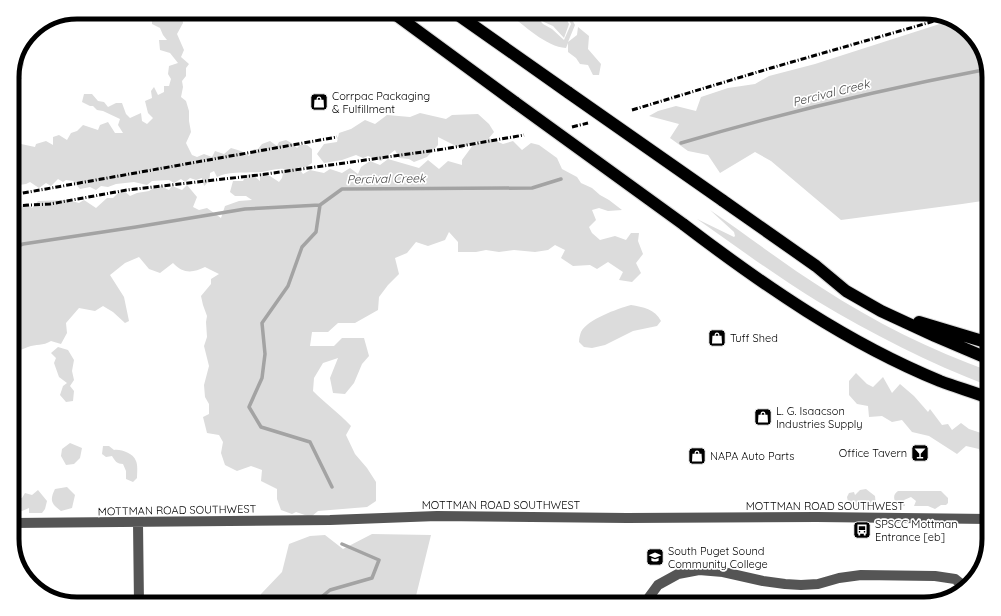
<svg xmlns="http://www.w3.org/2000/svg" width="1001" height="616" font-family="Quicksand,sans-serif">
  <style>
    .green { fill: #dcdcdc }
    .lines { fill: none; stroke-linecap: round; stroke-linejoin: round }
    .stream { stroke: #a3a3a3; stroke-width: 3.5 }
    .highway-casing { stroke: #dbdbdb; stroke-width: 14 }
    .minor { stroke: #555; stroke-width: 10 }
    .highway { stroke: #000; stroke-width: 12 }
    .rail { stroke: #000; stroke-width: 3; stroke-dasharray: 6 2 1 2; stroke-linecap: butt }
    .highway-bridge-casing { stroke: #dbdbdb; stroke-width: 14; stroke-linecap: butt }
    .highway-bridge { stroke: #000; stroke-width: 12 }
    .labels { text-anchor: middle; stroke-width: 3.5; stroke-linejoin: round; paint-order: stroke }
    .poi-label { font-size: 11px; fill: #000; stroke: #fff; text-anchor: start }
    .street-label { font-size: 11px; fill: #000; stroke: #fff }
    .water-label { font-size: 12px; font-style: italic; fill: #444; stroke: #fff }
    .rim { fill: none; stroke: #000; stroke-width: 5 }
  </style>
  <rect width="100%" height="100%" fill="#fff"/>
  <path class="green" d="M143,12H181L183,23L177,34L184,50L181,57L189,64L186,68V76L182,81L183,87L181,97L186,101L189,111V121L191,132L186,143L192,155L197,157L204,154L212,157L215,151L224,154L231,148L241,151L249,156L254,149H258L262,144L270,141L277,146L279,142L286,140L293,144L297,148L300,145H307L312,149V163L306,167H298L303,174L310,170L324,173L330,169L342,173L350,168L358,174L361,167L370,161L380,165L388,159L419,168L428,160L439,169L448,161L462,165V160L473,145L482,142H471L462,149L438,137V145L427,157L414,162L409,159L399,158L395,150L381,161L368,156L363,158L356,155L342,160L324,163L317,154L324,144L337,142L339,133L351,129L365,120L375,124L387,115L410,117L420,113L446,119L452,115L478,114L489,124L494,132L489,138L503,144L513,141L522,150L531,143L539,145L557,158L562,169L577,177L581,183L592,188L600,195L609,200L622,210L608,211L599,208L592,210L596,220L589,227L592,233L600,240L615,236L626,240L631,233H639L638,241L643,254L636,263L641,273L632,282L619,280L623,272L608,262L597,269L590,265L573,266L561,258L565,250L555,245L548,250L535,252L514,250L499,252L486,250L476,252H458V242L449,232L445,240L428,246L416,242L407,253L395,258L399,274L388,285L379,297L378,310L355,323H338L328,332H312L310,346H334L342,338H364L369,356L362,364L354,383L345,394L333,393L330,378L338,358L323,363L314,378L313,391C325,403 339,413 351,426L346,435L355,454L367,468L376,482V501L367,507L318,511L311,517L296,512L292,514L281,510L277,499V489L261,481L262,470L251,466L237,471L225,465L221,453L223,442L219,435L207,433L203,417L209,414V404L205,397L204,385L209,366L204,346L207,337L206,322L207,316L203,305L201,296L211,284V279L219,274L205,267C193,273 183,274 173,263L160,273L149,269L139,257L125,263L110,275L124,297L129,321L125,323L113,312L103,306L95,311L79,308L66,323L67,333L61,344L51,341C43,346 36,344 28,347C23,349 18,351 12,352V208L15,209L27,203L32,208L38,201L68,200L79,203L84,200L96,208L107,198H113L122,189L130,196L137,193L149,191L158,185L169,190L172,186L182,190L187,185L197,197L193,207L199,210L207,208L221,218L225,206L239,201L252,200L246,196H235L230,192L233,181H243L246,175L252,174L260,181V173L270,176L279,182L282,178L284,169C276,168 270,171 262,172C248,173 229,171 217,177L214,171L210,173C210,179 209,182 204,186L202,178L196,180L190,178L185,182L181,179L174,183L169,180L152,181L147,185L134,182L116,184L108,187L101,186L96,190L90,187L80,189L73,181L66,180L63,182L58,179L51,186L46,183L39,188L30,182L26,184L12,186V145L17,146L21,144L35,147L36,144L46,141L53,145V137L59,135L67,140L71,133L77,131L83,125L98,130L100,125L108,122L115,133H123L118,125L120,119L103,111L97,110L93,106H90L82,102L84,94H92L98,101L104,102L108,107L116,103H122L126,114L130,118L141,113L142,121L147,124L153,118L148,113L145,101L152,98L151,91L154,87L158,95L164,92V86H169L171,79L168,74L169,66L178,63L170,53L160,50L159,40H167L163,35L160,28L152,24V20L144,17Z
    M507,12H527L535,15L543,24L552,29L564,40L571,24L565,12H568L575,25L568,42L577,35L578,27L589,36L588,49L601,64L599,75H593L588,65L580,64L576,58L568,52V43L566,48C546,47 522,24 507,12Z
    M531,12H563L569,24L564,38L553,26L544,22L536,14Z
    M952,20L960,23L980,45L989,73V200L962,204L841,220L771,161L755,152L720,173L708,155L688,151L670,138L679,124L649,116L658,111L676,106L696,111L701,97L728,88L755,84L769,76L815,64Z
    M21,53L24,56V65L21,71L22,79L17,80L15,74L16,71L14,68Z
    M710,210C748,236 784,264 822,288C874,322 931,350 989,371V386C929,363 872,334 817,301C776,276 737,247 697,219L734,237L735,236L734,232Z
    M631,305C643,307 655,309 661,321L657,326L633,331L605,345L592,348L584,347L579,342C579,338 580,335 581,332C588,319 617,309 631,305Z
    M58,347L68,350L74,360L72,371L74,380L70,386L74,391L73,401L66,402L60,395L63,386L67,383L59,377L54,363L56,358L51,353Z
    M856,373L867,384L873,387L883,377L892,393L900,384L914,396L928,412L930,409L942,425L948,424L952,430L961,423L969,429L981,433L989,439V464H983L979,449L966,446L957,454L929,436L912,432L902,420L892,422L882,416L869,417L868,406L857,404L849,395V381Z
    M70,443L82,448L80,458L74,464L66,465L61,456L62,449Z
    M103,446H109L114,450C121,449 133,453 136,461C138,465 137,473 137,478L133,482L126,479V471L123,464C117,464 115,461 112,456L106,457L102,454Z
    M67,487L75,495L72,508L61,511C52,504 49,501 55,489Z
    M866,489L875,496L876,506L871,510L858,509L854,503L848,502L847,497L849,493L854,492L855,495L860,490Z
    M38,490L47,501L45,509L42,513H29V508L22,511L12,509V498H22L25,493L32,495Z
    M898,491H941L948,498V503L946,505H941L935,509L928,506H914L916,501L911,497L904,500L905,506L897,505C894,500 892,495 898,491Z
    M372,534L431,535L414,604H260L261,594L282,572L289,544L310,536L325,535L343,549Z"/>
  <g class="lines">
    <path class="stream" d="M681,143C782,113 884,89 988,69
      M12,248L23,244L136,227L245,209L320,205
      M332,487L310,442L261,427L249,407L262,378L265,354L262,323L288,286L302,247L316,232L320,205L342,189L532,188L561,179
      M313,604L330,590L372,578L379,560L342,544"/>
    <defs>
      <path id="highway" d="M392,12L516,103
        M454,12L569,93
        M722,200L816,266L846,291L881,311L935,336L989,359
        M683,224C763,285 847,343 940,381C956,387 973,392 989,398
        M919,322L989,343"/>
    </defs>
    <use href="#highway" class="highway-casing"/>
    <path class="minor" d="M12,523L330,520L437,516L627,518L817,517L989,519
      M138,523L139,604
      M644,604L658,585L678,574L699,570L723,572L763,581L785,584L801,585L818,584L839,578L861,575L935,576L955,579L965,587"/>
    <use href="#highway" class="highway"/>
    <path class="rail" d="M632,110L771,68L945,18
      M572,127L588,123
      M12,195L337,137
      M12,206L50,204L127,190L259,175L444,149L524,135"/>
    <defs>
      <path id="highway-bridge" d="M569,93L722,200
        M516,103L683,224"/>
    </defs>
    <use href="#highway-bridge" class="highway-bridge-casing"/>
    <use href="#highway-bridge" class="highway-bridge"/>
  </g>
  <defs>
    <symbol id="shop-square" viewBox="-11 -11 22 22"><rect x="-9" y="-9" width="18" height="18" rx="4" fill="#000" stroke="#fff"/><path d="M-5-2.5h2.3a2.7 3.5 0 0 1 5.4 0H5L5.5 6h-11ZM-1.5-2.5h3a1.5 2.3 0 0 0-3 0Z" fill="#fff"/></symbol>
    <symbol id="bar-square" viewBox="-11 -11 22 22"><rect x="-9" y="-9" width="18" height="18" rx="4" fill="#000" stroke="#fff"/><path d="M-6-5H6L.8 .8V4.5H3.5V6h-7V4.5H-.8V.8Z" fill="#fff"/></symbol>
    <symbol id="bus-square" viewBox="-11 -11 22 22"><rect x="-9" y="-9" width="18" height="18" rx="4" fill="#000" stroke="#fff"/><path d="M-5-6H5V4H4V6H2V4H-2V6H-4V4H-5ZM-3.5-4V0h7V-4ZM-3.5 1.2v1.5H-2V1.2ZM2 1.2v1.5H3.5V1.2Z" fill="#fff"/></symbol>
    <symbol id="university-square" viewBox="-11 -11 22 22"><rect x="-9" y="-9" width="18" height="18" rx="4" fill="#000" stroke="#fff"/><path d="M0-5L7-2L0 1L-7-2ZM-4 1L0 2.5L4 1V4Q0 6-4 4Z" fill="#fff"/></symbol>
  </defs>
  <g fill-rule="evenodd">
    <use href="#shop-square" x="309" y="92" width="20" height="20"/>
    <use href="#shop-square" x="707" y="328" width="20" height="20"/>
    <use href="#shop-square" x="753" y="407" width="20" height="20"/>
    <use href="#bar-square" x="910" y="443" width="20" height="20"/>
    <use href="#shop-square" x="687" y="446" width="20" height="20"/>
    <use href="#bus-square" x="852" y="520" width="20" height="20"/>
    <use href="#university-square" x="645" y="547" width="20" height="20"/>
  </g>
  <g class="labels">
    <g class="poi-label">
      <text x="332" y="100">Corrpac Packaging<tspan x="332" dy="13">&amp; Fulfillment</tspan></text>
      <text x="730" y="342">Tuff Shed</text>
      <text x="776" y="415">L. G. Isaacson<tspan x="776" dy="13">Industries Supply</tspan></text>
      <text x="907" y="457" text-anchor="end">Office Tavern</text>
      <text x="710" y="460">NAPA Auto Parts</text>
      <text x="875" y="528">SPSCC Mottman<tspan x="875" dy="13">Entrance [eb]</tspan></text>
      <text x="668" y="555">South Puget Sound<tspan x="668" dy="13">Community College</tspan></text>
    </g>
    <g class="street-label">
      <text x="501" y="509">MOTTMAN ROAD SOUTHWEST</text>
      <text x="825" y="510">MOTTMAN ROAD SOUTHWEST</text>
      <text transform="translate(177 510) rotate(-1)" y="4">MOTTMAN ROAD SOUTHWEST</text>
    </g>
    <g class="water-label">
      <text transform="translate(831 93) rotate(-14)" y="4">Percival Creek</text>
      <text transform="translate(386 179) rotate(-1)" y="4">Percival Creek</text>
    </g>
  </g>
  <path d="M0 0H1001V616H0ZM77 19H924A58 58 0 0 1 982 77V539A58 58 0 0 1 924 597H77A58 58 0 0 1 19 539V77A58 58 0 0 1 77 19Z" fill="#fff" fill-rule="evenodd"/>
  <path class="rim" d="M77 19H924A58 58 0 0 1 982 77V539A58 58 0 0 1 924 597H77A58 58 0 0 1 19 539V77A58 58 0 0 1 77 19Z"/>
</svg>
